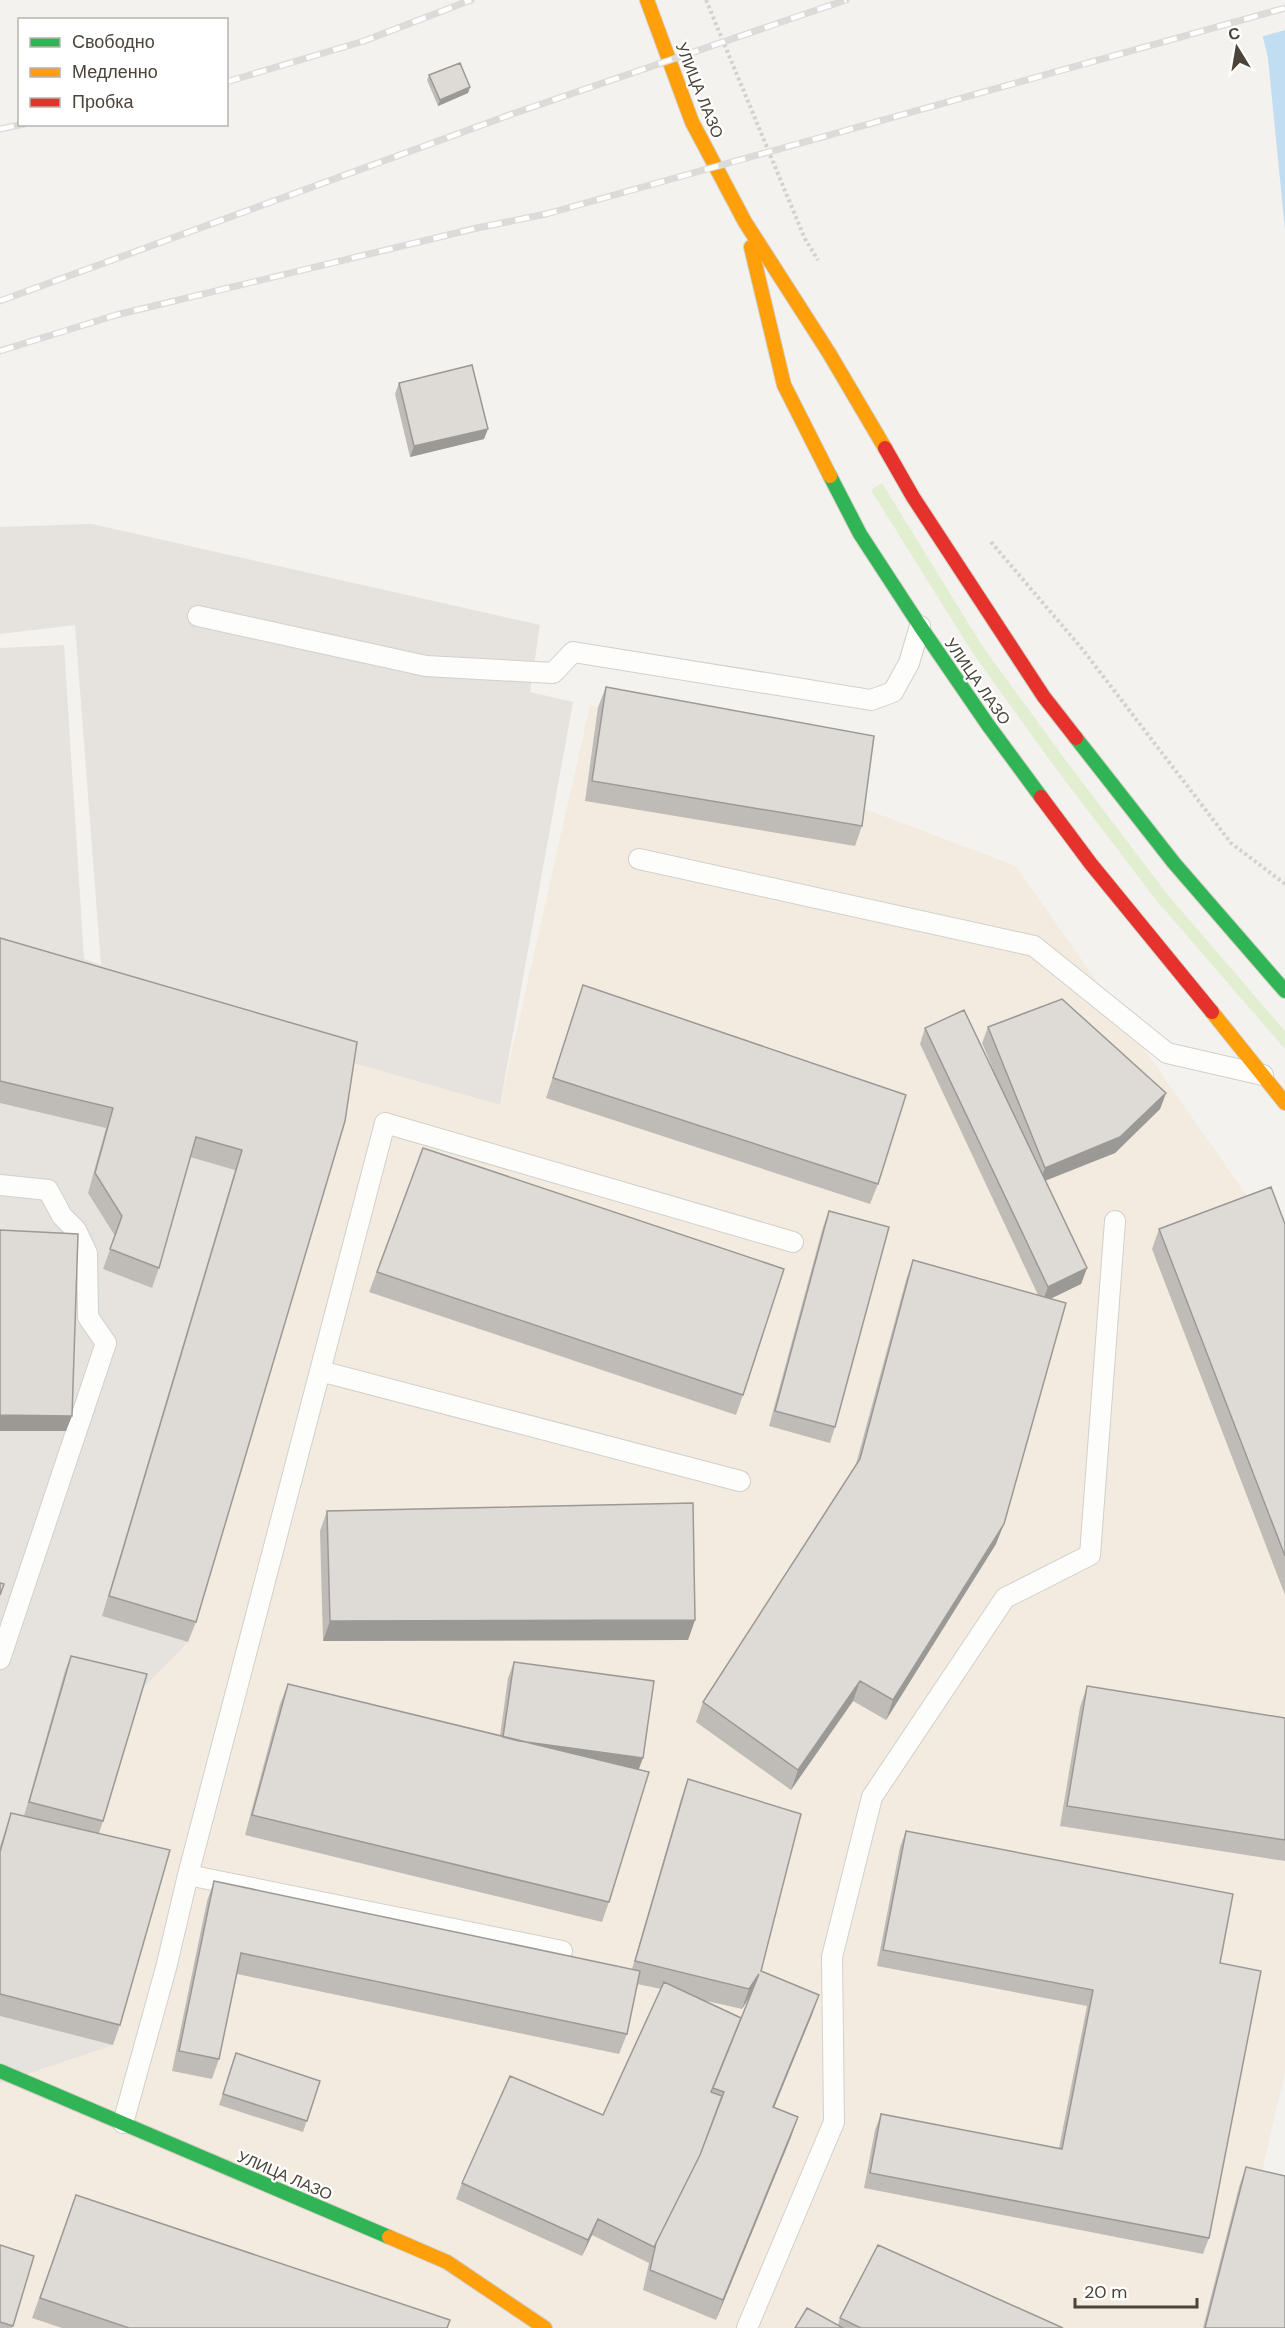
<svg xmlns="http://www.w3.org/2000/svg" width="1285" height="2328" font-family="'DM Sans',sans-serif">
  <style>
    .commercial { fill: #f3ebdf }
    .industrial { fill: #e6e2de }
    .green { fill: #e1eecf }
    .water { fill: #c0ddf1 }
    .pier { fill: #f4f2ee }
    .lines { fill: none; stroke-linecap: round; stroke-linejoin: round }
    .lane-casing { stroke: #d2d0cb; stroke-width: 22 }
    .fast-casing { stroke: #d3cfc5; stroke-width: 16 }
    .slow-casing { stroke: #d3cfc5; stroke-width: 16 }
    .jam-casing { stroke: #d3cfc5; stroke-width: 16 }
    .path { stroke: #d3d2cc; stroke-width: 4; stroke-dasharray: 3 3; stroke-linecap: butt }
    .lane { stroke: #fdfdfc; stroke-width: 20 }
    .fast { stroke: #30b455; stroke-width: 14 }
    .slow { stroke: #ff9f0a; stroke-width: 14 }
    .jam { stroke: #e5322d; stroke-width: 14 }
    .rail-casing { stroke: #dbdbda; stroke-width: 7 }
    .rail { stroke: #fff; stroke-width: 4.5; stroke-dasharray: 14; stroke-linecap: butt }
    .wall { fill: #bfbcb8; fill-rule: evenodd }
    .shaded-wall { fill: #9b9996 }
    .building { fill: #dedbd6; stroke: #9b9996; stroke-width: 1.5 }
    .labels { text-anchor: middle; stroke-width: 4.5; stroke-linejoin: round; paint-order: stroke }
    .street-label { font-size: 16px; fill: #4b4439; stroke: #fff }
  </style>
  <rect width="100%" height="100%" fill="#f4f2ee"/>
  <path class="commercial" d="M590,705L1016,866L1285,1250V2072L1226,2328H0V2083L97,1837L141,1690L350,1062L500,1105Z"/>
  <path class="industrial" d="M92,524L540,625L530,692L573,702L500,1105L350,1062L188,1642L141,1690L97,1837L113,2045L0,2083V648L64,645L84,959L101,965L75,625L0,634V527Z"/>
  <path class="green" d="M882,483L983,647L1067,762L1167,894L1285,1031V1049L1156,900L1054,766L972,652L871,490Z"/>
  <path class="water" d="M1254,0H1285V230L1268,58Z"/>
  <path class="pier" d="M1251,0H1285V30L1260,37Z"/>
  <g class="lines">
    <defs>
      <path id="lane" d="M198,616L426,666L553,673L573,652L871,700L893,692L909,663L920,626
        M639,859L1034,946L1167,1053L1263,1075
        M0,1185L48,1190L62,1216L76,1230L87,1253L88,1317L106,1343L0,1659
        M320,1371L740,1481
        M188,1875L562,1951
        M123,2123L166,1968L188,1875L385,1123L793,1242
        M747,2328L834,2122L832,1957L872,1797L1005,1598L1090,1555L1115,1221"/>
      <path id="fast" d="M830,476L860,534L920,626L988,725L1041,797
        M1076,738L1174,863L1285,991
        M0,2071L389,2237"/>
      <path id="slow" d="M647,0L692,122L745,222L829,353L885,448
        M751,247L784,385L830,476
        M1212,1012L1285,1103
        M389,2237L447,2262L545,2328"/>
      <path id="jam" d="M885,448L913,497L1044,697L1076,738
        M1041,797L1091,864L1212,1012"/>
    </defs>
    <use href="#lane" class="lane-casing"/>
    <use href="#fast" class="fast-casing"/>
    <use href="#slow" class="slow-casing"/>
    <use href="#jam" class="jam-casing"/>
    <path class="path" d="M706,0L805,239L818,260
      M991,542L1083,650L1231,843L1285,884"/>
    <use href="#lane" class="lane"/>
    <use href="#fast" class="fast"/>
    <use href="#slow" class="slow"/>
    <use href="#jam" class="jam"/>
    <defs>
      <path id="rail" d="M226,82L364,41L471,0
        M0,129L24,124
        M0,301L515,113L846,0
        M0,351L116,315L477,228L546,214L1285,8"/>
    </defs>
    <use href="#rail" class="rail-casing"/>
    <use href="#rail" class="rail"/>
  </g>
  <path class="wall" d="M429,75L470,87L468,93L438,106L427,80Z
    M399,383L484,439L410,457L395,394Z
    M606,687L862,826L855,846L585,801L598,707Z
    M0,938L357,1042L196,1622L188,1642L102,1616L235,1170L190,1157L159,1268L152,1288L103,1269L115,1236L88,1193L106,1128L0,1103Z
    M583,985L878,1184L870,1204L546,1098Z
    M988,1027L1166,1093L1160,1109L1115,1153L1045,1181L1087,1268L1081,1284L1051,1298L996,1544L886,1720L853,1701L791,1790L696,1722L703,1702L856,1464L906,1280L913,1260L1038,1295L920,1044L925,1028L993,1069L982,1043Z
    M423,1148L743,1395L736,1415L369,1292Z
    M829,1211L835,1427L830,1443L769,1426L823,1227Z
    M1285,1224V1595L1152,1249L1159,1229Z
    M327,1511L695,1620L688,1640L323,1641L320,1531Z
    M71,1656L103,1821L99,1833L120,2025L113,2045L0,2016V1846L11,1813L24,1816L65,1671Z
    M514,1662L639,1770L609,1902L602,1922L245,1835L280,1704L288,1684L500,1736L508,1678Z
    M1087,1686L1285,1718V1861L1060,1826L1080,1707Z
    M688,1779L761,1971L819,1995L774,2108L791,2137L716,2320L643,2290L649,2263L592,2235L582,2256L456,2199L462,2183L603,2115L661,1989L637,1984L627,2034L619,2054L237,1974L219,2059L212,2079L172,2071L207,1901L214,1881L632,1969L681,1799ZM749,1998L741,2018L702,2000L742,2009Z
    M906,1831L1220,1963L1209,2238L1203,2254L864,2188L875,2130L881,2114L1059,2148L1087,2006L877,1966L900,1847Z
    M236,2053L320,2081L303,2132L219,2105Z
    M1246,2167L1285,2328H1203L1239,2187Z
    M76,2195L447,2328H62L32,2318Z
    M0,2245L34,2256L12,2328H0Z
    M840,2318L1063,2328H795L838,2325Z"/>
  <path class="shaded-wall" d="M470,87L468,93L438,106L440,100Z
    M488,429L484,439L410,457L414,446Z
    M1166,1093L1160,1109L1115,1153L1039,1183L1045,1168Z
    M1087,1268L1081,1284L1042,1303L1048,1287Z
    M0,1415L72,1416L66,1431H0Z
    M1004,1524L996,1544L886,1720L893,1700Z
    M695,1620L688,1640L323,1641L330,1621Z
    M860,1681L853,1701L791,1790L798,1770Z
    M503,1738L643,1758L637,1774Z
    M759,1974L751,1994L742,2009L749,1989Z
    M819,1995L812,2015L766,2127L773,2107Z
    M798,2117L791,2137L716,2320L723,2300Z
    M598,2219L592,2235L582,2256L588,2240Z"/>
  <path class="building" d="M460,63L470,87L440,100L429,75Z
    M472,365L488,429L414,446L399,383Z
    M606,687L874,736L862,826L592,781Z
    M0,938L357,1042L345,1121L196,1622L109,1596L242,1150L196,1137L159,1268L110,1249L122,1216L95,1173L113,1108L0,1081Z
    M583,985L906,1095L878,1184L553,1078Z
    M1062,999L1166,1093L1120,1137L1045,1168L988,1027Z
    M964,1010L1087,1268L1048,1287L925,1028Z
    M423,1148L784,1269L743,1395L377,1272Z
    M1271,1187L1285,1224V1556L1159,1229Z
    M829,1211L889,1227L835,1427L775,1411Z
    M0,1230L78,1234L72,1416L0,1415Z
    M913,1260L1066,1303L1004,1524L893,1700L860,1681L798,1770L703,1702L860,1459Z
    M693,1503L695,1620L330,1621L327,1511Z
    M0,1583L4,1584L0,1595Z
    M71,1656L147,1674L103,1821L29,1802Z
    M514,1662L654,1681L643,1758L519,1741L503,1737Z
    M288,1684L649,1772L609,1902L252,1815Z
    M1087,1686L1285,1718V1840L1067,1806Z
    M688,1779L801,1814L761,1971L819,1995L773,2107L798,2117L723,2300L650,2270L656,2243L700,2155L724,2092L713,2088L759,1974L749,1989L635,1961Z
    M11,1813L170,1850L120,2025L0,1994V1852Z
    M906,1831L1233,1894L1220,1963L1261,1971L1209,2238L870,2173L881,2114L1062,2149L1093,1990L883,1950Z
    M214,1881L640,1971L627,2034L241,1953L219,2059L179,2051Z
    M664,1982L741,2018L711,2092L722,2096L700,2155L654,2247L598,2219L588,2240L462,2183L510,2076L603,2115Z
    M236,2053L320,2081L307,2121L223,2094Z
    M1246,2167L1285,2176V2328H1205Z
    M76,2195L450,2320L447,2328H129L40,2298Z
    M0,2245L34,2256L13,2326L0,2322Z
    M878,2245L1063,2328H861L840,2318Z
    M807,2308L843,2328H795Z"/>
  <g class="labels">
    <g class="street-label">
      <text transform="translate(700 90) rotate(68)" y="6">УЛИЦА ЛАЗО</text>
      <text transform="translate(978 681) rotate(55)" y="6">УЛИЦА ЛАЗО</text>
      <text transform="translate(285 2175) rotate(23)" y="6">УЛИЦА ЛАЗО</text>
    </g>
  </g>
  <rect x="18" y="18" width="210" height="108" fill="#ffffff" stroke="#b7b4b0" stroke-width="1.5"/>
  <rect x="30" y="38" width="30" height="9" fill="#30b455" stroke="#b7b4b0" stroke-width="1.5"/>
  <text x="72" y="48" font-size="18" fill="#4b4439">Свободно</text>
  <rect x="30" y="68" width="30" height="9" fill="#ff9f0a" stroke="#b7b4b0" stroke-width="1.5"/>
  <text x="72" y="78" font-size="18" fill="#4b4439">Медленно</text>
  <rect x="30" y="98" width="30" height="9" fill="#e5322d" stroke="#b7b4b0" stroke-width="1.5"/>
  <text x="72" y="108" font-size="18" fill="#4b4439">Пробка</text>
  <g transform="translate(1237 48) rotate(349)" stroke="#ffffff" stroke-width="4.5" paint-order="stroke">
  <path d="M0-4.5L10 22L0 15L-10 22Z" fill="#4b4439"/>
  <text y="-9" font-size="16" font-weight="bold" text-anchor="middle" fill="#4b4439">С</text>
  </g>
  <path d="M1075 2298v9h122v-9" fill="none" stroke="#4b4439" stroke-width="3"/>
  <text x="1084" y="2298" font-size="18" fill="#4b4439" stroke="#ffffff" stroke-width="4.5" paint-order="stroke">20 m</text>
</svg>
